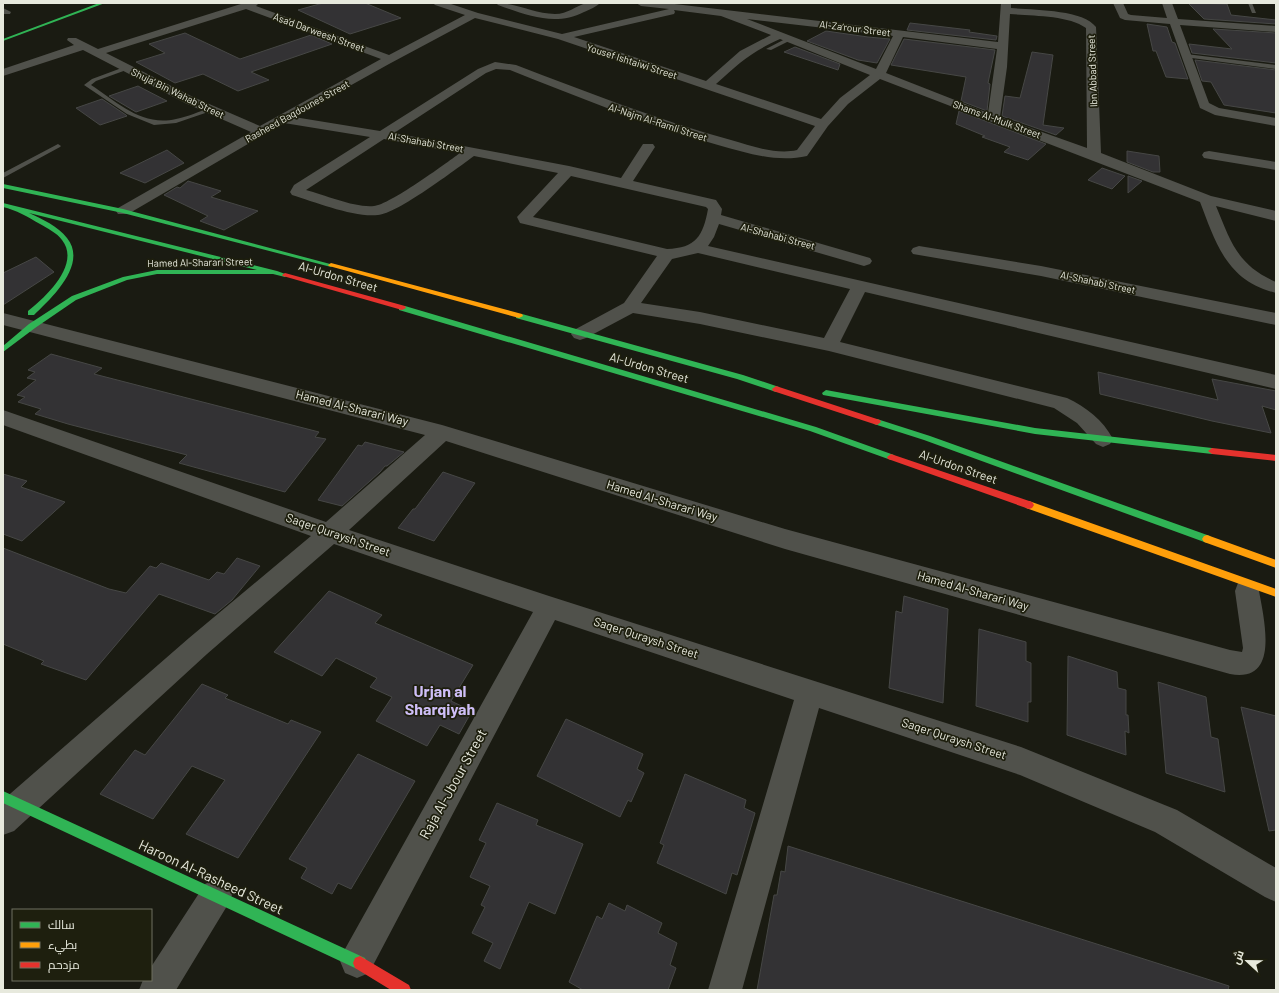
<svg xmlns="http://www.w3.org/2000/svg" width="1279" height="993" font-family="Barlow,Cairo,sans-serif">
  <style>
    .building { fill: #333234; stroke: #464745 }
    .lines { fill: none; stroke-linecap: round; stroke-linejoin: round }
    .lane { fill: #50514b; fill-rule: evenodd }
    .street { fill: #50514b; fill-rule: evenodd }
    .fast { fill: #30b455; fill-rule: evenodd }
    .slow { fill: #ff9f0a; fill-rule: evenodd }
    .jam { fill: #e5322d; fill-rule: evenodd }
    .labels { text-anchor: middle; stroke-width: 3.5; stroke-linejoin: round; paint-order: stroke }
    .far-street-label { font-size: 10px; fill: #e7e9dd; stroke: #1e1f0e }
    .street-label { font-size: 12px; fill: #e7e9dd; stroke: #1e1f0e }
    .near-street-label { font-size: 14px; fill: #e7e9dd; stroke: #1e1f0e }
    .near-neighbourhood-label { font-size: 16px; font-weight: bold; fill: #cfbff8; stroke: #1e1f0e }
  </style>
  <rect width="100%" height="100%" fill="#1a1b12"/>
  <path class="building" d="M323,3H365L401,18L350,34L298,10Z
    M1188,3L1227,4L1231,15L1276,20V24L1204,19Z
    M910,23L970,30L969,32L997,36L996,40L907,30Z
    M1147,24L1167,27L1172,42L1175,43L1188,79L1166,77L1156,51H1153Z
    M1213,29L1276,33V63L1192,53L1189,44L1232,49Z
    M826,31L868,37L890,39L877,63L858,60L807,41Z
    M185,33L240,59L311,35L332,44L251,72L269,80L238,91L203,74L175,83L136,62L165,53L149,44Z
    M904,39L995,50L988,83L990,84L987,111L961,101L966,77L891,65Z
    M795,47L840,64L838,70L784,52Z
    M1032,52L1053,55L1043,125L1064,128L1056,135L1002,116L1005,96L1020,98Z
    M1195,60L1276,70V113L1224,105L1211,82L1202,81Z
    M138,86L167,101L136,112L109,96Z
    M102,99L126,115L127,116L100,125L76,108Z
    M959,111L1046,144L1028,160L1004,152L1010,147L982,137L985,136L956,124Z
    M167,150L184,163L145,183L120,173Z
    M1127,151L1159,156L1160,172H1153L1127,162Z
    M1102,168L1125,176L1112,189L1088,180Z
    M1128,176L1142,181L1128,193Z
    M188,181L221,191L211,197L258,211L224,230L200,221L208,216L164,195L177,187L180,188Z
    M36,257L54,272L3,305V273Z
    M51,354L102,368L94,374L319,432L315,437L326,439L285,492L179,463L187,455L68,424L35,414L41,409L18,402L25,397L17,395L36,380L27,378L35,372L28,370Z
    M1098,372L1218,400L1212,379L1276,391V410L1262,406L1271,433L1212,421L1100,394Z
    M365,442L404,452L387,466H385L380,472L342,506L318,500L358,445L362,446Z
    M443,472L475,483L434,541L398,528L413,509H415Z
    M3,474L27,481L21,487L65,502L22,541L3,534Z
    M3,548L109,589L126,593L150,566L156,568L161,563L209,580L217,572L224,574L237,558L260,566L232,600L215,614L159,594L86,680L41,664L44,661L3,644Z
    M329,591L382,615L375,623L473,665L451,701L472,711L459,734L440,725L427,746L376,721L392,697L370,687L377,678L336,658L322,676L274,652Z
    M904,596L948,609L943,703L889,688L896,611L902,613Z
    M979,629L1026,642V661L1031,663V702H1028V722L976,706Z
    M1068,656L1117,672L1118,688L1126,690V715H1128L1129,733L1125,731L1126,755L1067,735Z
    M1158,682L1206,697L1211,737L1218,739L1225,792L1166,773Z
    M202,684L228,695L225,698L288,724L291,720L321,732L238,858L186,834L225,780L192,766L153,819L100,794L135,750L145,755Z
    M1241,707L1276,716V830L1269,831Z
    M566,719L643,754L637,769L644,773L631,802L628,800L620,817L537,776Z
    M358,754L415,781L351,889L338,883L332,894L301,878L307,868L289,859Z
    M685,774L746,800L744,808L755,813L737,875L732,873L726,894L657,863L664,845L660,843Z
    M497,803L538,820L536,825L583,844L555,914L529,902L500,969L484,961L493,943L472,933L485,907L481,905L490,886L470,877L486,843L479,840Z
    M788,846L1229,986L1228,990H757L774,895H777L781,871L785,872Z
    M609,903L625,911L627,905L662,923L658,933L677,943L670,965L676,968L668,990H583L569,982L597,916L602,919Z"/>
  <g class="lines">
    <path class="lane" d="M1248,3H1252L1256,13H1252Z
      M789,37L791,40L771,50L766,49Z
      M1186,54L1276,65V69L1184,57Z
      M127,66L129,69L96,81L91,85C117,102 142,127 176,119C188,117 199,111 211,108L214,110L176,123L154,125L127,114L84,85L92,79Z
      M58,144L61,146L60,147L3,178V173Z"/>
    <path class="street" d="M244,3H259L256,6L389,55L465,15L435,5L433,3H448L478,13L562,34L669,9L641,6L636,3H666L998,42L1001,3H1011V8C1032,10 1083,9 1096,27L1101,153L1211,196L1276,211V221L1216,206C1231,242 1237,265 1276,282V293C1227,281 1216,244 1200,202L880,79L848,104L828,126L807,156C777,163 747,153 718,145C647,125 578,97 510,70L496,69L486,73L394,133L569,166L621,178L643,144H653L655,147L633,181L716,200L722,209L721,215L870,258L872,261L870,264L864,266L719,224L714,237L708,246L1276,375V389L865,292L840,342L1067,398C1086,407 1103,420 1113,439L1110,444L1103,447L1096,444L1077,423L1054,408L829,351L700,324L633,313L586,338L580,340L574,338L571,334L574,330L624,303L657,256L520,223L517,217L558,173L474,156C456,169 397,214 378,215C355,218 315,202 292,195L290,192L294,185L370,137L284,123L128,214H118L116,211L118,208L251,132L185,103L83,50L3,76V69L74,45L67,40L68,38H76L98,49ZM246,9L381,59L260,126L193,97L106,53ZM674,10L721,16L771,35L740,51L706,81L574,37L674,14L675,12ZM1010,14C1032,16 1068,15 1086,28L1087,148L1000,117L1007,67ZM475,18L558,39L815,126L797,150C777,155 751,146 731,140C658,120 587,92 516,65L495,62L478,69L380,131L294,117L389,64ZM747,19L893,36L876,69ZM903,37L997,49L988,113L886,73ZM780,39L870,75L840,98L821,119L716,84C739,63 751,52 780,39ZM384,139L460,153C445,164 389,205 374,206C355,208 325,195 306,190ZM571,176L706,207L708,209C703,236 696,248 667,249L533,217ZM698,253L850,289L824,338L700,312L641,303L672,259Z
      M496,3C517,3 534,14 555,14C568,14 575,6 587,3C591,2 596,3 600,3C596,7 589,10 584,12C555,27 526,15 498,5Z
      M1113,3H1123L1128,14L1131,15L1167,18L1162,3H1172L1178,19L1276,26V32L1180,25L1209,103L1219,108L1276,118V126L1215,115L1200,108L1170,24L1125,20L1120,18Z
      M3,8L11,12L10,14H3Z
      M1209,151L1276,162V170L1204,158L1202,155L1204,152Z
      M919,246L1041,266L1276,313V325L1041,276L913,254L911,251L913,248Z
      M3,313L442,425L785,529L1230,650L1242,652L1243,648L1235,591L1238,583L1247,580L1256,583L1259,591C1265,624 1279,683 1230,674L785,549L446,441L349,530L549,596L1021,747L1177,810L1276,868V902L1265,897L1155,832L1020,775L819,708L742,990H708L794,700L555,620L369,973L357,978L345,973L340,961L345,949L533,612L334,544L207,654L14,831L3,835V800L189,638L311,536L3,425V410L326,522L425,435L3,325Z
      M216,879L227,884L232,895L227,906L176,990H139L143,980H151V967L205,884Z"/>
    <path class="fast" d="M99,3H105L3,41V39Z
      M3,184L123,209L334,265L331,267L123,213L3,188Z
      M3,203L277,271L288,275L285,277L273,274H157L127,280L76,300L35,328L3,352V346L29,324L72,296L123,277L157,270H257L29,213C42,219 58,226 67,238C88,264 52,298 34,315H28V311C46,297 81,264 62,240C57,233 47,228 40,224C28,217 16,210 3,207Z
      M399,306H405L816,427L894,455L895,457L891,460L810,431L399,310Z
      M516,314H522L743,375L779,387L780,389L776,392L737,379L516,318Z
      M826,390L1035,428L1212,448L1216,451L1212,454L1035,434L823,395L822,393Z
      M877,419L930,436L1210,536L1212,539L1210,542L1207,543L924,440L874,424L873,422L874,420Z
      M3,791L365,958L367,963L365,968L360,970L355,968L3,803Z"/>
    <path class="slow" d="M331,263L522,314L523,316L519,318L329,266L328,265Z
      M1029,501L1276,589V597L1026,508L1024,505L1026,502Z
      M1207,535L1276,560V568L1204,542L1202,539L1204,536Z"/>
    <path class="jam" d="M285,273L405,306L406,308L402,310L283,276L282,275Z
      M776,386L880,420L881,422L877,425L773,391L772,389Z
      M1212,448L1276,455V461L1212,454L1208,451Z
      M891,454L1032,502L1034,505L1032,508L1029,509L888,459L887,457Z
      M360,956L409,985L411,990H391L355,968L353,963L355,958Z"/>
  </g>
  <g class="labels">
    <g class="far-street-label">
      <text transform="translate(855 28) rotate(7)" y="4">Al-Za’rour Street</text>
      <text transform="translate(319 32) rotate(20)" y="4">Asa'd Darweesh Street</text>
      <text transform="translate(632 61) rotate(18)" y="4">Yousef Ishtaiwi Street</text>
      <text transform="translate(1092 71) rotate(-92)" y="4">Ibn Abbad Street</text>
      <text transform="translate(178 93) rotate(26)" y="4">Shuja' Bin Wahab Street</text>
      <text transform="translate(297 111) rotate(-29)" y="4">Rasheed Baqdounes Street</text>
      <text transform="translate(997 119) rotate(20)" y="4">Shams Al-Mulk Street</text>
      <text transform="translate(658 122) rotate(18)" y="4">Al-Najm Al-Ramli Street</text>
      <text transform="translate(426 142) rotate(10)" y="4">Al-Shahabi Street</text>
      <text transform="translate(778 236) rotate(15)" y="4">Al-Shahabi Street</text>
      <text transform="translate(200 262) rotate(-1)" y="4">Hamed Al-Sharari Street</text>
      <text transform="translate(1098 282) rotate(12)" y="4">Al-Shahabi Street</text>
    </g>
    <g class="street-label">
      <text transform="translate(338 277) rotate(16)" y="4">Al-Urdon Street</text>
      <text transform="translate(649 368) rotate(16)" y="4">Al-Urdon Street</text>
      <text transform="translate(352 408) rotate(14)" y="4">Hamed Al-Sharari Way</text>
      <text transform="translate(958 467) rotate(19)" y="4">Al-Urdon Street</text>
      <text transform="translate(662 501) rotate(17)" y="4">Hamed Al-Sharari Way</text>
      <text transform="translate(338 535) rotate(19)" y="4">Saqer Quraysh Street</text>
      <text transform="translate(973 591) rotate(16)" y="4">Hamed Al-Sharari Way</text>
      <text transform="translate(646 638) rotate(18)" y="4">Saqer Quraysh Street</text>
      <text transform="translate(954 739) rotate(18)" y="4">Saqer Quraysh Street</text>
    </g>
    <g class="near-street-label">
      <text transform="translate(453 784) rotate(-61)" y="5">Raja Al-Jbour Street</text>
      <text transform="translate(211 877) rotate(25)" y="5">Haroon Al-Rasheed Street</text>
    </g>
    <g class="near-neighbourhood-label">
      <text x="440" y="697">Urjan al<tspan x="440" dy="18">Sharqiyah</tspan></text>
    </g>
  </g>
  <rect width="1279" height="993" fill="none" stroke="#e7e9dd" stroke-width="8"/>
  <rect x="12" y="909" width="140" height="72" fill="#1e1f0e" stroke="#6e7061"/>
  <rect x="20" y="922" width="20" height="6" fill="#30b455" stroke="#6e7061"/>
  <text x="48" y="929" font-size="12" fill="#e7e9dd">سالك</text>
  <rect x="20" y="942" width="20" height="6" fill="#ff9f0a" stroke="#6e7061"/>
  <text x="48" y="949" font-size="12" fill="#e7e9dd">بطيء</text>
  <rect x="20" y="962" width="20" height="6" fill="#e5322d" stroke="#6e7061"/>
  <text x="48" y="969" font-size="12" fill="#e7e9dd">مزدحم</text>
  <g transform="translate(1247 961) rotate(292)" stroke="#1e1f0e" stroke-width="3" paint-order="stroke">
  <path d="M0-3L7 15L0 10L-7 15Z" fill="#e7e9dd"/>
  <text y="-6" font-size="11" font-weight="bold" text-anchor="middle" fill="#e7e9dd">ش</text>
  </g>
</svg>
